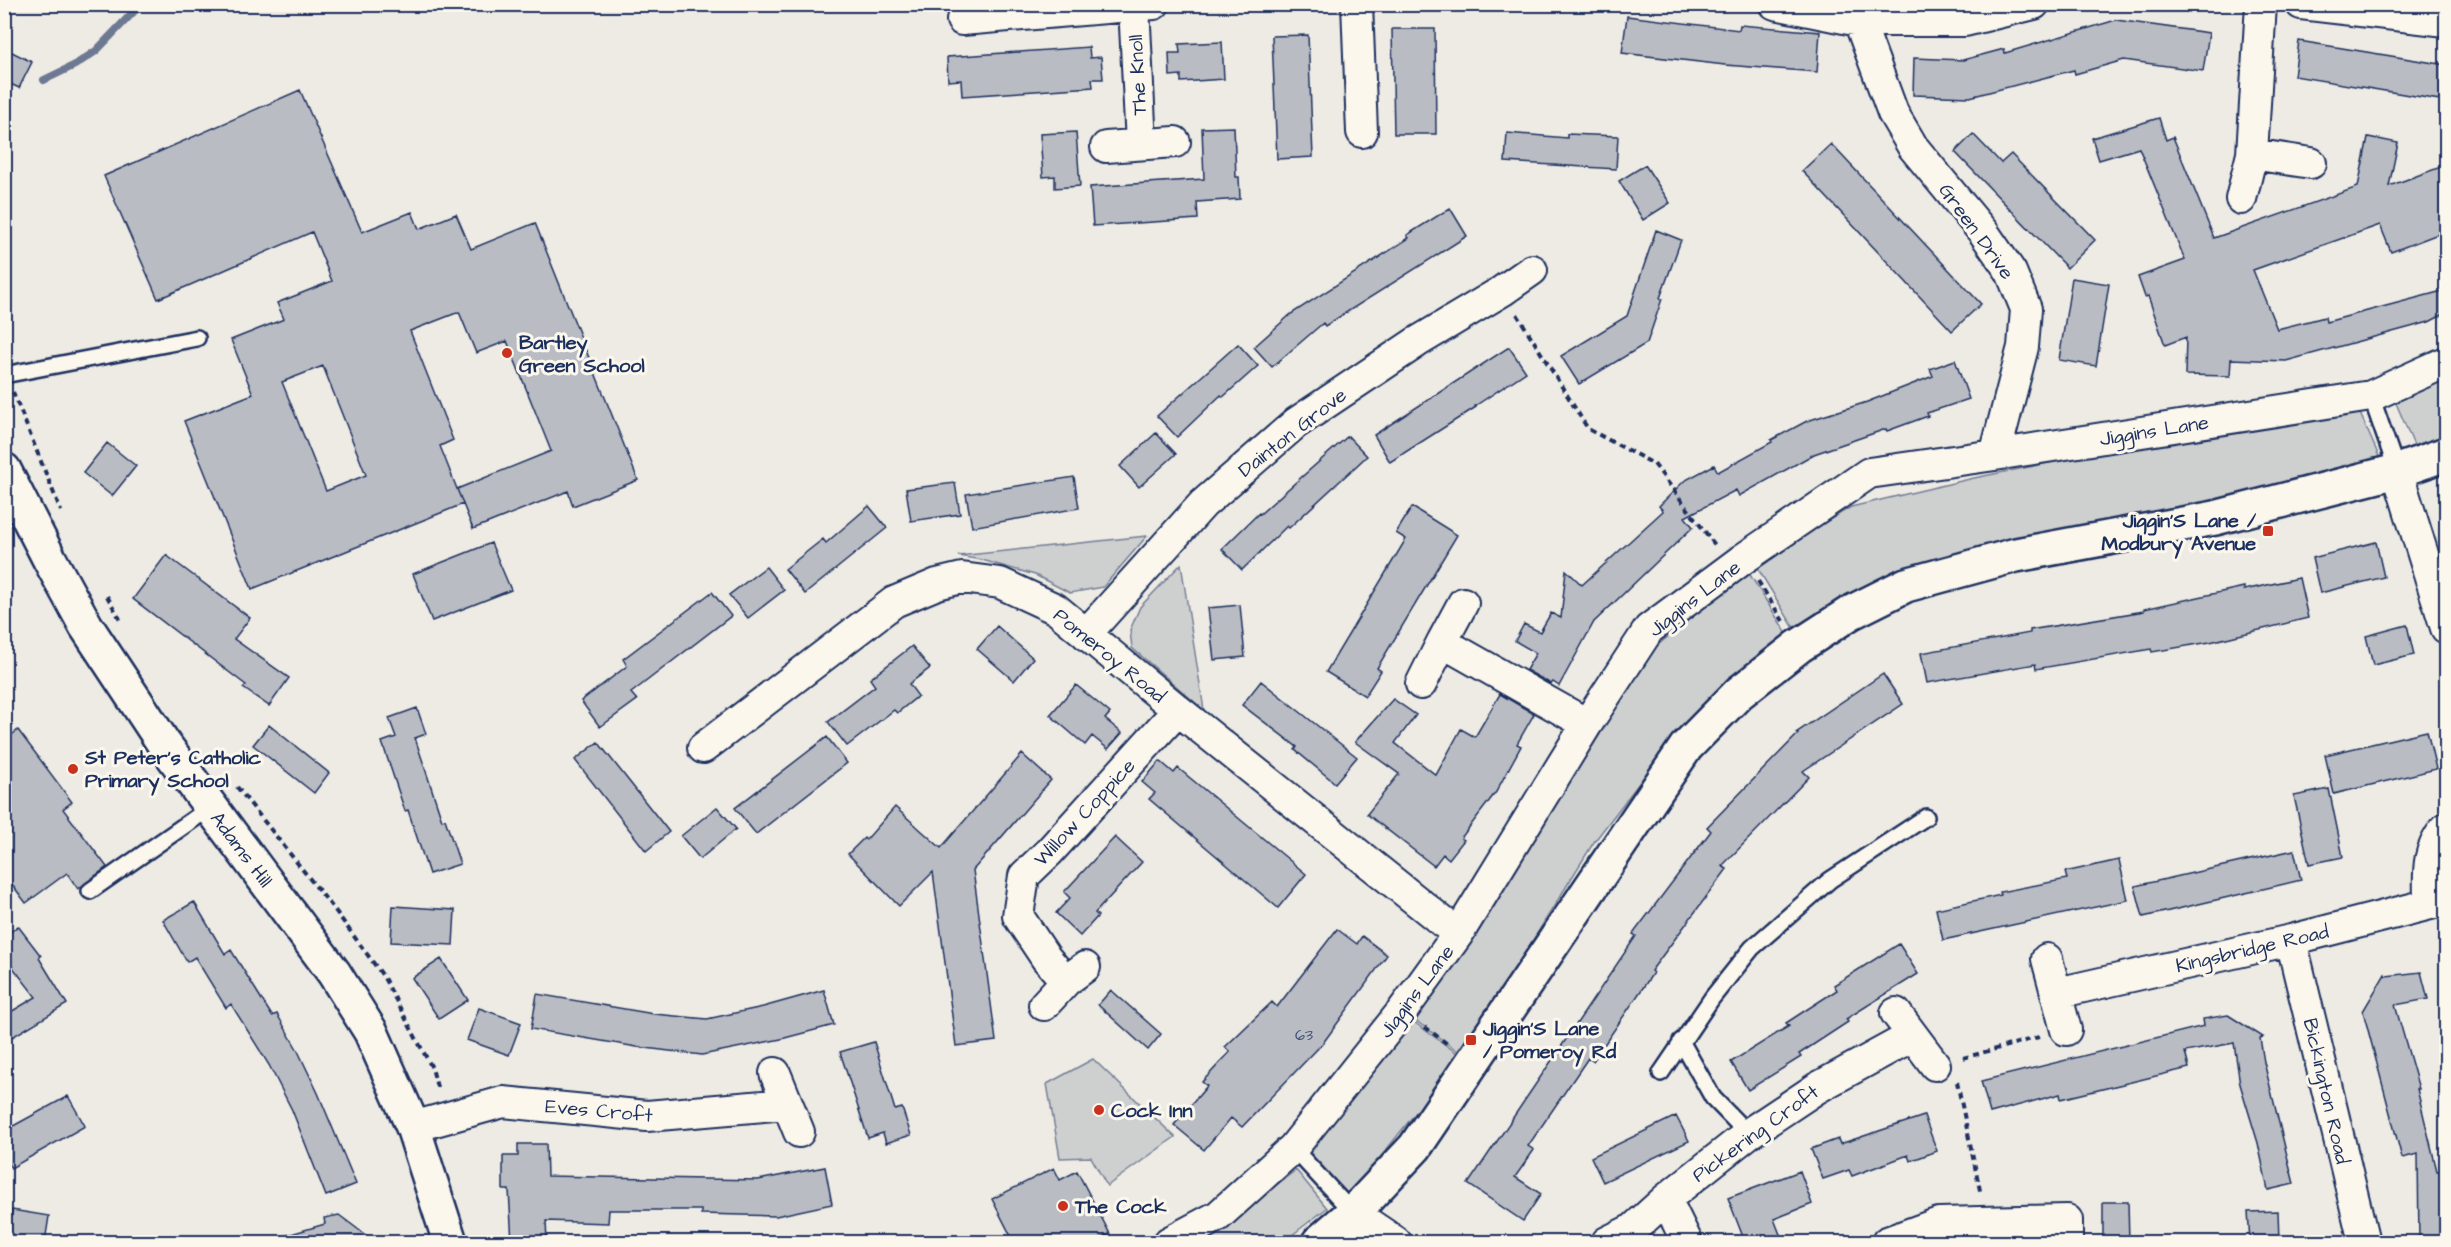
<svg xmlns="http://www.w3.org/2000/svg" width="2451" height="1247" font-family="'Architects Daughter',sans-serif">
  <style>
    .grass { fill: #cecfcf; stroke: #747f96; stroke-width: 1.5 }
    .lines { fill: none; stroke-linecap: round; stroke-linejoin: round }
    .stream { stroke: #6d7892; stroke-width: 8 }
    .building { fill: #b9bcc3; stroke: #1b2f5e; stroke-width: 1.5; fill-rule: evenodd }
    .lane-casing { stroke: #1b2f5e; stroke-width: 20 }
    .street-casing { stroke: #1b2f5e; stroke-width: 34 }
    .secondary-casing { stroke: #1b2f5e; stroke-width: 38 }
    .path { stroke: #1b2f5e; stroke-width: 4; stroke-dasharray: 6 4.5; stroke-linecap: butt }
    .lane { stroke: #fbf7ec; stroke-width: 15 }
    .street { stroke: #fbf7ec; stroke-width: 30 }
    .secondary { stroke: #fbf7ec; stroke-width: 33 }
    .poi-dot { fill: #c8321e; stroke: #fbf7ec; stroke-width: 2 }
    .labels { text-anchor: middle; stroke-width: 6; stroke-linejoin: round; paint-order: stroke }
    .number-label { font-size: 16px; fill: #425277 }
    .street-label { font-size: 20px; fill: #1b2f5e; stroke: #fbf7ec }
    .poi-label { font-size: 20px; font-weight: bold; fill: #1b2f5e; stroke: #fbf7ec; text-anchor: start }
  </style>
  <rect width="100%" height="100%" fill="#eeebe4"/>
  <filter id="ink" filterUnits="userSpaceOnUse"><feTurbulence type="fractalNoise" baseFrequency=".0167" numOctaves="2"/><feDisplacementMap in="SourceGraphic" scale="12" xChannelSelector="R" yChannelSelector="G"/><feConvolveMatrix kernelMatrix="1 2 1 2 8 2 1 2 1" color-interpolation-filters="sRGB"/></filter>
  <g filter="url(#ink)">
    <path class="grass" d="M2446,365V437L2416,450L2390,389Z
      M2355,402L2381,461L2170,511L1979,547L1902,573L1794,628L1755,564L1851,507L1974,478Z
      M1147,536L1103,587L1070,593L1035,575L982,560L958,556Z
      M1181,564L1204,710L1132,648L1130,630L1140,607Z
      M1747,570L1787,634L1682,727L1594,842L1462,1054L1412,1018L1645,656Z
      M1411,1020L1461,1056L1347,1199L1304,1148Z
      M1093,1059L1175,1137L1107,1186L1091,1157L1060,1158L1047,1084Z
      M1296,1170L1327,1208L1283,1242H1193L1218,1229Z"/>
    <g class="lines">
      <path class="stream" d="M44,80L75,65L96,51L141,4"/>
    </g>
    <path class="building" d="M1627,16L1739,30L1740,25L1820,32L1817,72L1725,65L1622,53Z
      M2116,20L2209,33L2203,71L2124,60L2075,74L2074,70L1970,97L1913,95L1914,58L1963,60L2004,49L2005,53Z
      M1392,29H1435L1436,134H1394Z
      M1308,35L1313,157L1277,159L1272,36Z
      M2299,41L2446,65V101L2294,76Z
      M1222,42L1224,79L1181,82V75L1170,76L1169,53H1180L1179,44Z
      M1089,47L1090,58L1101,57L1103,79H1092L1093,87L962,96L961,80L948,81L947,57Z
      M4,48L32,62L19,88L4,81Z
      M300,90L362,232L412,212L419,229L456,214L471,249L535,223L638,480L573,506L568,491L473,529L457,489L551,451L507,341L476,353L459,312L410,331L453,440L440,446L463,504L252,589L184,421L253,394L231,340L284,319L277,303L332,281L312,232L158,299L104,176ZM323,366L366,475L326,491L282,382Z
      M2159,118L2166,140L2173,137L2214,238L2358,187L2368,137L2398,143L2389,186L2446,165V231L2391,252L2380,225L2253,270L2277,329L2325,317L2326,322L2446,290V313L2429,322L2286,361L2231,359L2230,376L2185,375L2186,337L2165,345L2148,296L2145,297L2138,277L2185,260L2139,148L2099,160L2092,138Z
      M1234,127L1236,177H1239L1240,199L1197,202L1198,219L1093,226L1090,187L1204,179L1202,128Z
      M1076,132L1080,186L1055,188V176L1043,177L1040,134Z
      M1507,133L1567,138V134L1618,136L1616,169L1505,162Z
      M1973,134L2001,163L2011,154L2095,240L2067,268L1955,152Z
      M1831,144L1981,304L1952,331L1802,171Z
      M1645,165L1670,203L1643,220L1619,181Z
      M1450,208L1467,236L1325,326L1323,323L1272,367L1254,347L1291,314L1409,238L1407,235Z
      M1656,230L1681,240L1660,298L1662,299L1647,343L1579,384L1561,356L1627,316Z
      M2072,278L2109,284L2096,366L2059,360Z
      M1238,344L1258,366L1223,397L1221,395L1177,437L1157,416Z
      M1509,347L1526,372L1475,406L1476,407L1390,462L1374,435Z
      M1955,360L1969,399L1927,413L1928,416L1887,431L1886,429L1814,454L1739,496L1736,490L1685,517L1693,527L1594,622L1559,686L1553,682L1551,684L1526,670L1536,653L1515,641L1524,624L1540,632L1551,613L1561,618L1566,570L1582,585L1663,511L1659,506L1684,481L1714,465L1718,472L1772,442L1771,440L1807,421L1867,402L1933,376L1930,369Z
      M1156,433L1176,454L1139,487L1120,466Z
      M1348,436L1367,456L1289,528L1287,526L1242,570L1222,549L1259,513L1260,514Z
      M107,443L136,466L112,496L83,473Z
      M1074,477L1079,508L972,527L966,494Z
      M955,483L960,514L911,521L906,489Z
      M869,506L887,528L805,594L785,569L823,539L826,543Z
      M1412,507L1457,535L1377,668L1381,671L1365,696L1326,672L1406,539L1396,533Z
      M2376,542L2384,577L2320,593L2312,558Z
      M491,543L511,590L432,621L413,574Z
      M166,555L250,618L234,639L289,678L269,706L243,688L246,685L133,599Z
      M766,567L784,590L748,618L729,595Z
      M2299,578L2308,618L2210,642L2152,652L2151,649L2036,669L2035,664L1927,683L1921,653L2030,633V630L2144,611V609L2244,587V590Z
      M712,592L731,616L631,693L637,700L600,727L581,701L627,666L623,659Z
      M1240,605L1245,657L1214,660L1208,608Z
      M2407,625L2414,655L2373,665L2366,636Z
      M997,626L1033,658L1014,681L977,649Z
      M912,646L930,668L909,684L918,696L897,713L894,710L847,746L828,722L875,686L870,679Z
      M1883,674L1903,704L1803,771L1809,777L1722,866L1727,869L1651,971L1653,973L1593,1061L1588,1058L1528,1146L1534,1150L1515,1177L1541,1194L1523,1221L1468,1184L1636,936L1633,934L1711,831L1707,827L1798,734L1796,733Z
      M1261,681L1357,757L1335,783L1295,750L1297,747L1242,705Z
      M1076,685L1110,713L1105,719L1122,733L1108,749L1092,736L1085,745L1050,715Z
      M1500,694L1534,714L1517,744L1521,746L1496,792L1461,838L1464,840L1449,859L1443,854L1434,866L1367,814L1399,774L1355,742L1393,699L1416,715L1395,743L1436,775L1461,729L1475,737Z
      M417,708L426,734L415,738L442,820L445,819L460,864L429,874L408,810L405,811L382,742L396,737L389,718Z
      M269,725L329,773L314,793L253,745Z
      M18,730L72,802L63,809L107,867L78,889L67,873L26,903L4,874V741Z
      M2427,731L2436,769L2334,794L2325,755Z
      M827,737L847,763L756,834L735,808Z
      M598,742L669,832L646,851L575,760Z
      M1022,754L1051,780L973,870L996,1041L956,1046L933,872L899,906L848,854L864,838L866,840L895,807L941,848Z
      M1160,761L1174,773L1178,768L1306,874L1278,908L1149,799L1155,793L1142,782Z
      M2329,789L2343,857L2309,864L2294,796Z
      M717,807L736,829L700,859L681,836Z
      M1115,837L1142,862L1095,913L1098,916L1080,936L1056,913L1070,898L1064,892Z
      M2294,850L2301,880L2143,917L2135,886Z
      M2119,860L2128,900L1943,940L1936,909L2001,895L2000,892L2067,879L2065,872Z
      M194,902L225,954L231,950L272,1016L277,1014L297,1049L318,1093L356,1184L326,1196L292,1110L269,1065L231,1004L226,1008L195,957L187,962L163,920Z
      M393,906L455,910L453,945L391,942Z
      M18,926L41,956L39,958L67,1004L4,1042V1016L36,997L4,956V937Z
      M1337,929L1357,944L1362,936L1387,955L1323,1043L1242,1127L1231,1118L1204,1150L1174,1125L1207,1086L1202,1082L1230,1052L1225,1047L1272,1002L1277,1007Z
      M1899,944L1918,974L1846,1019L1848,1022L1799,1054L1801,1057L1748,1090L1731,1062L1789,1026L1786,1023L1837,990L1834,985Z
      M441,959L468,1000L439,1019L412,978Z
      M2421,972L2428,999L2395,1005L2419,1089H2417L2437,1171H2446V1242H2419L2418,1154L2402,1158L2363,1011L2385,974L2386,976Z
      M824,990L834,1025L781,1039L702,1055L637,1047L531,1029L537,994L654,1014L707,1019L763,1007Z
      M1111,990L1161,1034L1148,1050L1098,1005Z
      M479,1008L521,1023L509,1055L467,1040Z
      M2228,1015L2263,1037L2260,1038L2264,1062L2294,1184L2268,1190L2258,1143L2240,1084L2234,1043L2185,1052L2189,1068L2061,1099L2060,1094L1990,1113L1981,1081L2204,1026L2203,1019Z
      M874,1042L895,1110L902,1108L911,1135L886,1143L883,1133L868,1138L840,1052Z
      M68,1096L85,1126L11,1168L4,1156V1131Z
      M1676,1116L1689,1141L1603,1182L1591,1157Z
      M1924,1116L1937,1151L1910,1161L1908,1155L1852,1176L1849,1170L1823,1179L1811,1149L1838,1139L1840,1144Z
      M518,1144H546L547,1176L758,1180L825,1167L832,1204L776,1216L701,1214V1210H609L608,1223L546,1221L547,1242H512L509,1190H503V1156H518Z
      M1054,1168L1060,1180L1077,1171L1110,1234L1093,1242H1014L992,1199Z
      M1800,1171L1812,1204L1774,1219L1783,1242H1745L1728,1198Z
      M2103,1202H2128L2129,1242H2103Z
      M12,1210L49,1216L45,1242H7Z
      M2278,1211L2279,1242H2250L2248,1212Z
      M339,1215L375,1242H285L284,1236L325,1224L324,1218Z"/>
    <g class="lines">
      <defs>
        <path id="lane" d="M4,375L197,338
          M2371,396L2397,471
          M90,891L211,807
          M1681,1041L1713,1098L1748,1134
          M1661,1073L1712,998L1752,948L1830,880L1926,817
          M1293,1148L1353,1213"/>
        <path id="street" d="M1357,4L1362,132
          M1775,4L1859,21H1965L2034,4
          M2301,4L2446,21
          M1134,6L1141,144
          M962,20L1154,4
          M1859,21L1893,113L1913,147L1984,233L2011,272L2026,309L2023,347L1995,455
          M1106,147L1175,142
          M2252,154L2311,163
          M2241,199L2252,154L2261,4
          M2397,471L2446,628
          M1463,603L1442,642L1587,724
          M1086,634L1203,504L1296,423L1417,342L1502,291L1532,270
          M1421,684L1442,642
          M703,748L894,602L937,584L962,578L1000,583L1056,609L1178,710L1458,934
          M2429,904C2429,875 2425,852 2446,828
          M2291,940L2364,1242
          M2047,959L2066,1030
          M1066,981L1046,958L1018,916L1024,876L1049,852L1178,710
          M2057,993L2291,940L2446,900
          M1044,1005L1066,981L1085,967
          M1896,1013L1935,1065
          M775,1073L799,1132
          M413,1127L503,1102L647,1116L787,1104
          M1666,1199L1687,1242
          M1353,1213L1396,1242
          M1169,1242L1218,1216L1293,1148L1403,1010L1458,934L1587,724L1649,629L1743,559L1869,473L1995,455L2371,396L2446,362
          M1607,1242L1633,1229L1666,1199L1748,1134L1817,1088L1912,1036
          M1887,1242L1939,1223L2067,1220V1242"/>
        <path id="secondary" d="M4,470L50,560L86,626L164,744L334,973L371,1032L413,1127L450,1242
          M1319,1242L1353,1213L1415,1147L1686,747L1739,693L1799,646L1850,613L1906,585L2016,555L2215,518L2397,471L2446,454"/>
      </defs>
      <use href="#lane" class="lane-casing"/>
      <use href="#street" class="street-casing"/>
      <use href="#secondary" class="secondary-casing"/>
      <path class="path" d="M1517,314L1588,429L1654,464L1715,545
        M13,392L61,511
        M1758,581L1783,621
        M107,596L121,621
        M237,787L337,913L383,976L432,1068L438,1091
        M1425,1027L1450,1046
        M1963,1058L2039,1037
        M1957,1082L1981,1195"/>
      <use href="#lane" class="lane"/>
      <use href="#street" class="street"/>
      <use href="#secondary" class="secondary"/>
    </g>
  </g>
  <g class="poi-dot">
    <circle cx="507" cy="353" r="6"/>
    <rect x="2262" y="525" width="12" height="12" rx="3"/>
    <circle cx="73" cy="769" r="6"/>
    <rect x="1465" y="1034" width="12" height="12" rx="3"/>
    <circle cx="1099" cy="1110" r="6"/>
    <circle cx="1063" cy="1206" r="6"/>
  </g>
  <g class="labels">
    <g class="number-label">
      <text x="1304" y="1040">63</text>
    </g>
    <g class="street-label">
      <text transform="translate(1137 75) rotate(-93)" y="7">The Knoll</text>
      <text transform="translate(1977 231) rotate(54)" y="7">Green Drive</text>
      <text transform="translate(2154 430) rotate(-9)" y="7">Jiggins Lane</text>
      <text transform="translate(1292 432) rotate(-38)" y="7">Dainton Grove</text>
      <text transform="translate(1694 598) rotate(-38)" y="7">Jiggins Lane</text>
      <text transform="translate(1110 655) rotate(39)" y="7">Pomeroy Road</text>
      <text transform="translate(1084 812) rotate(-47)" y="7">Willow Coppice</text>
      <text transform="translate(242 849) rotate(53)" y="7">Adams Hill</text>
      <text transform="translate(2252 948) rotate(-13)" y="7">Kingsbridge Road</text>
      <text transform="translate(1416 991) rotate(-53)" y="7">Jiggins Lane</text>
      <text transform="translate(2327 1091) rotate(77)" y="7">Bickington Road</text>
      <text transform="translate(599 1110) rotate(5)" y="7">Eves Croft</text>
      <text transform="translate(1755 1133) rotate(-36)" y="7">Pickering Croft</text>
    </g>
    <g class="poi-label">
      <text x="519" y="349">Bartley<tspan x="519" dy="23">Green School</tspan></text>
      <text x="2256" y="527" text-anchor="end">Jiggin'S Lane /<tspan x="2256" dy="23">Modbury Avenue</tspan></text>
      <text x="85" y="764">St Peter's Catholic<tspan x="85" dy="23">Primary School</tspan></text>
      <text x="1483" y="1035">Jiggin'S Lane<tspan x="1483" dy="23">/ Pomeroy Rd</tspan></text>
      <text x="1111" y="1117">Cock Inn</text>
      <text x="1075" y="1213">The Cock</text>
    </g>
  </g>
  <rect width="2451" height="1247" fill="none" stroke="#fbf7ec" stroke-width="24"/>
  <rect x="12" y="12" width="2427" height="1223" fill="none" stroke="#1b2f5e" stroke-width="2" filter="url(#ink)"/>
</svg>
